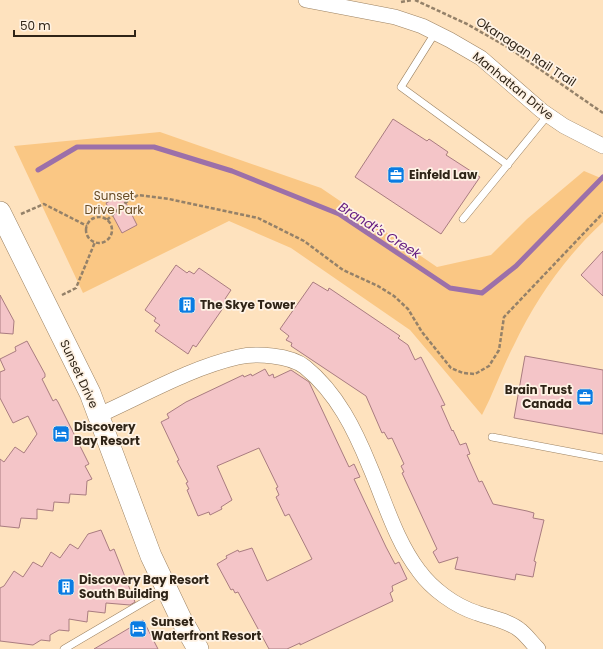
<svg xmlns="http://www.w3.org/2000/svg" width="603" height="649" font-family="Poppins,sans-serif">
  <style>
    .green { fill: #fac784 }
    .lines { fill: none; stroke-linecap: round; stroke-linejoin: round }
    .stream { stroke: #9c70a9; stroke-width: 5 }
    .building { fill: #f4c5c8; stroke: #a97c80 }
    .lane-casing { stroke: #9c8262; stroke-width: 8 }
    .street-casing { stroke: #9c8262; stroke-width: 16 }
    .secondary-casing { stroke: #9c8262; stroke-width: 22 }
    .path { stroke: #948169; stroke-width: 2.5; stroke-dasharray: 4 2; stroke-linecap: butt }
    .lane { stroke: #fff; stroke-width: 7 }
    .street { stroke: #fff; stroke-width: 15 }
    .secondary { stroke: #fff; stroke-width: 21 }
    .labels { text-anchor: middle; stroke-width: 3.5; stroke-linejoin: round; paint-order: stroke }
    .street-label { font-size: 12px; fill: #2f2417; stroke: #fef2e4 }
    .poi-label { font-size: 12px; font-weight: bold; fill: #2f2417; stroke: #fef2e4; text-anchor: start }
    .park-label { font-size: 12px; fill: #694d26; stroke: #fef2e4 }
    .water-label { font-size: 13px; font-style: italic; fill: #61177f; stroke: #fef2e4 }
  </style>
  <rect width="100%" height="100%" fill="#fee2be"/>
  <path class="green" d="M160,132L321,188L437,267L491,255L527,219L584,171L603,179V222C565,257 536,299 514,345C502,368 494,392 482,415L410,330L291,248L229,221L83,293L14,146Z"/>
  <g class="lines">
    <path class="stream" d="M38,170L77,147H154L232,171L339,214L450,288L482,293L516,266L603,177"/>
  </g>
  <path class="building" d="M393,119L427,141L429,139L448,152L446,155L480,177L441,234L355,177Z
    M122,195L137,225L122,233L106,203Z
    M603,251V296L581,275Z
    M176,265L187,273L189,271L194,274L199,268L231,290L225,299L228,301L196,347L193,345L188,354L155,331L160,325L154,321L156,318L145,310Z
    M313,282L328,291L329,288L400,336L398,338L408,345L415,360L421,357L445,405L441,406L452,431L453,430L460,445L466,443L470,454L467,455L479,482L482,481L493,504L527,511L534,513L533,518L544,520L534,561L536,562L533,577L516,574L515,580L455,569L458,557L439,563L433,552L437,549L402,473L404,472L401,466L404,464L392,438L388,439L384,432L382,433L366,396L291,346L292,343L286,340L289,336L280,329Z
    M0,295L14,321L13,334L0,333Z
    M27,341L45,374V377L42,379L53,401L56,399L58,402L89,464L85,466L92,479L87,481L86,495L70,494L69,503L54,502L53,511L37,509V519L21,518L19,528L0,526V459L4,462L15,447L24,453L37,434L28,416L13,423L0,398V372L5,370L0,359L16,351L15,347Z
    M525,356L603,370V434L514,418Z
    M265,369L269,376L273,374L274,378L291,370L309,382L349,467L354,464L360,477L354,479L386,547L395,564L399,562L407,579L392,586L393,591L390,593L393,601L300,645V643L287,649H269L238,592L235,593L233,589L231,590L217,564L227,558L226,556L238,550L239,552L252,548L267,581L312,559L289,514L285,516L276,497L279,495L276,488L278,487L259,448L217,466L232,500L221,507L222,509L210,515L209,512L198,516L187,490L189,489L186,483L188,482L177,461L179,460L161,422L169,418L167,414L186,402L243,375L244,377L251,374L252,376Z
    M101,530L110,551L114,549L135,602L130,605L106,603L105,613L88,611L87,622L69,619V631L59,630L50,635V641L41,640L33,645L0,641V588L4,586L14,571L23,577L33,562L42,567L51,552L60,558L70,544L78,549L88,534Z
    M143,620L158,649H94Z"/>
  <g class="lines">
    <defs>
      <path id="lane" d="M435,33L401,87L508,165
        M463,219L548,115
        M492,437L603,458
        M64,649L166,589"/>
      <path id="street" d="M306,0L395,17L422,26L450,40L481,58L542,111L564,126L603,146
        M99,415C144,395 190,368 238,357C256,353 290,355 305,367C337,393 355,430 370,467C385,502 396,541 419,571C432,589 455,606 477,613C491,618 510,621 521,631C527,636 532,643 538,649"/>
      <path id="secondary" d="M0,212L90,393L151,556L181,619L198,649"/>
    </defs>
    <use href="#lane" class="lane-casing"/>
    <use href="#street" class="street-casing"/>
    <use href="#secondary" class="secondary-casing"/>
    <path class="path" d="M415,0L467,24L509,48L603,113
      M401,2L412,0
      M21,214L44,204L87,226
      M86 230a13 13 0 1 1 26 0a13 13 0 1 1-26 0Z
      M107,220L125,203L138,195L169,199L258,218L304,241L343,270L378,286L394,296L408,309L422,332L451,368L463,373L475,374L489,366L499,350L504,317L603,213
      M62,295L76,288L95,242"/>
    <use href="#lane" class="lane"/>
    <use href="#street" class="street"/>
    <use href="#secondary" class="secondary"/>
  </g>
  <defs>
    <symbol id="office-square" viewBox="-11 -11 22 22"><rect x="-9" y="-9" width="18" height="18" rx="4" fill="#0a7ce3" stroke="#fef2e4"/><path d="M-6-3h4V-5.5h4V-3h4V5H-6ZM-1-4.5V-3h2v-1.5ZM-6 0V1H6V0Z" fill="#fff"/></symbol>
    <symbol id="building-square" viewBox="-11 -11 22 22"><rect x="-9" y="-9" width="18" height="18" rx="4" fill="#0a7ce3" stroke="#fef2e4"/><path d="M-4-6H4V6H1V3H-1V6H-4ZM-2.5-4.3h1.7v1.8h-1.7ZM.8-4.3h1.7v1.8H.8ZM-2.5-1h1.7V.8h-1.7ZM.8-1h1.7V.8H.8Z" fill="#fff"/></symbol>
    <symbol id="hotel-square" viewBox="-11 -11 22 22"><rect x="-9" y="-9" width="18" height="18" rx="4" fill="#0a7ce3" stroke="#fef2e4"/><path d="M-6-4.5h1.5V1H6V5H4.5V3h-9V5H-6ZM-4 0a1.8 1.8 0 1 1 3.6 0ZM.5 0V-2.5h3Q6-2.5 6 0Z" fill="#fff"/></symbol>
  </defs>
  <g fill-rule="evenodd">
    <use href="#office-square" x="386" y="165" width="20" height="20"/>
    <use href="#building-square" x="177" y="295" width="20" height="20"/>
    <use href="#office-square" x="575" y="387" width="20" height="20"/>
    <use href="#hotel-square" x="51" y="424" width="20" height="20"/>
    <use href="#building-square" x="56" y="577" width="20" height="20"/>
    <use href="#hotel-square" x="128" y="619" width="20" height="20"/>
  </g>
  <g class="labels">
    <g class="street-label">
      <text transform="translate(526 52) rotate(33)" y="4">Okanagan Rail Trail</text>
      <text transform="translate(513 86) rotate(39)" y="4">Manhattan Drive</text>
      <text transform="translate(79 374) rotate(65)" y="4">Sunset Drive</text>
    </g>
    <g class="poi-label">
      <text x="409" y="179">Einfeld Law</text>
      <text x="200" y="309">The Skye Tower</text>
      <text x="572" y="394" text-anchor="end">Brain Trust<tspan x="572" dy="14">Canada</tspan></text>
      <text x="74" y="431">Discovery<tspan x="74" dy="14">Bay Resort</tspan></text>
      <text x="79" y="584">Discovery Bay Resort<tspan x="79" dy="14">South Building</tspan></text>
      <text x="151" y="626">Sunset<tspan x="151" dy="14">Waterfront Resort</tspan></text>
    </g>
    <g class="park-label">
      <text x="114" y="200">Sunset<tspan x="114" dy="14">Drive Park</tspan></text>
    </g>
    <g class="water-label">
      <text transform="translate(380 230) rotate(32)" y="5">Brandt's Creek</text>
    </g>
  </g>
  <path d="M14 30v6h121v-6" fill="none" stroke="#2f2417" stroke-width="2"/>
  <text x="20" y="30" font-size="12" fill="#2f2417" stroke="#fef2e4" stroke-width="3" paint-order="stroke">50 m</text>
</svg>
